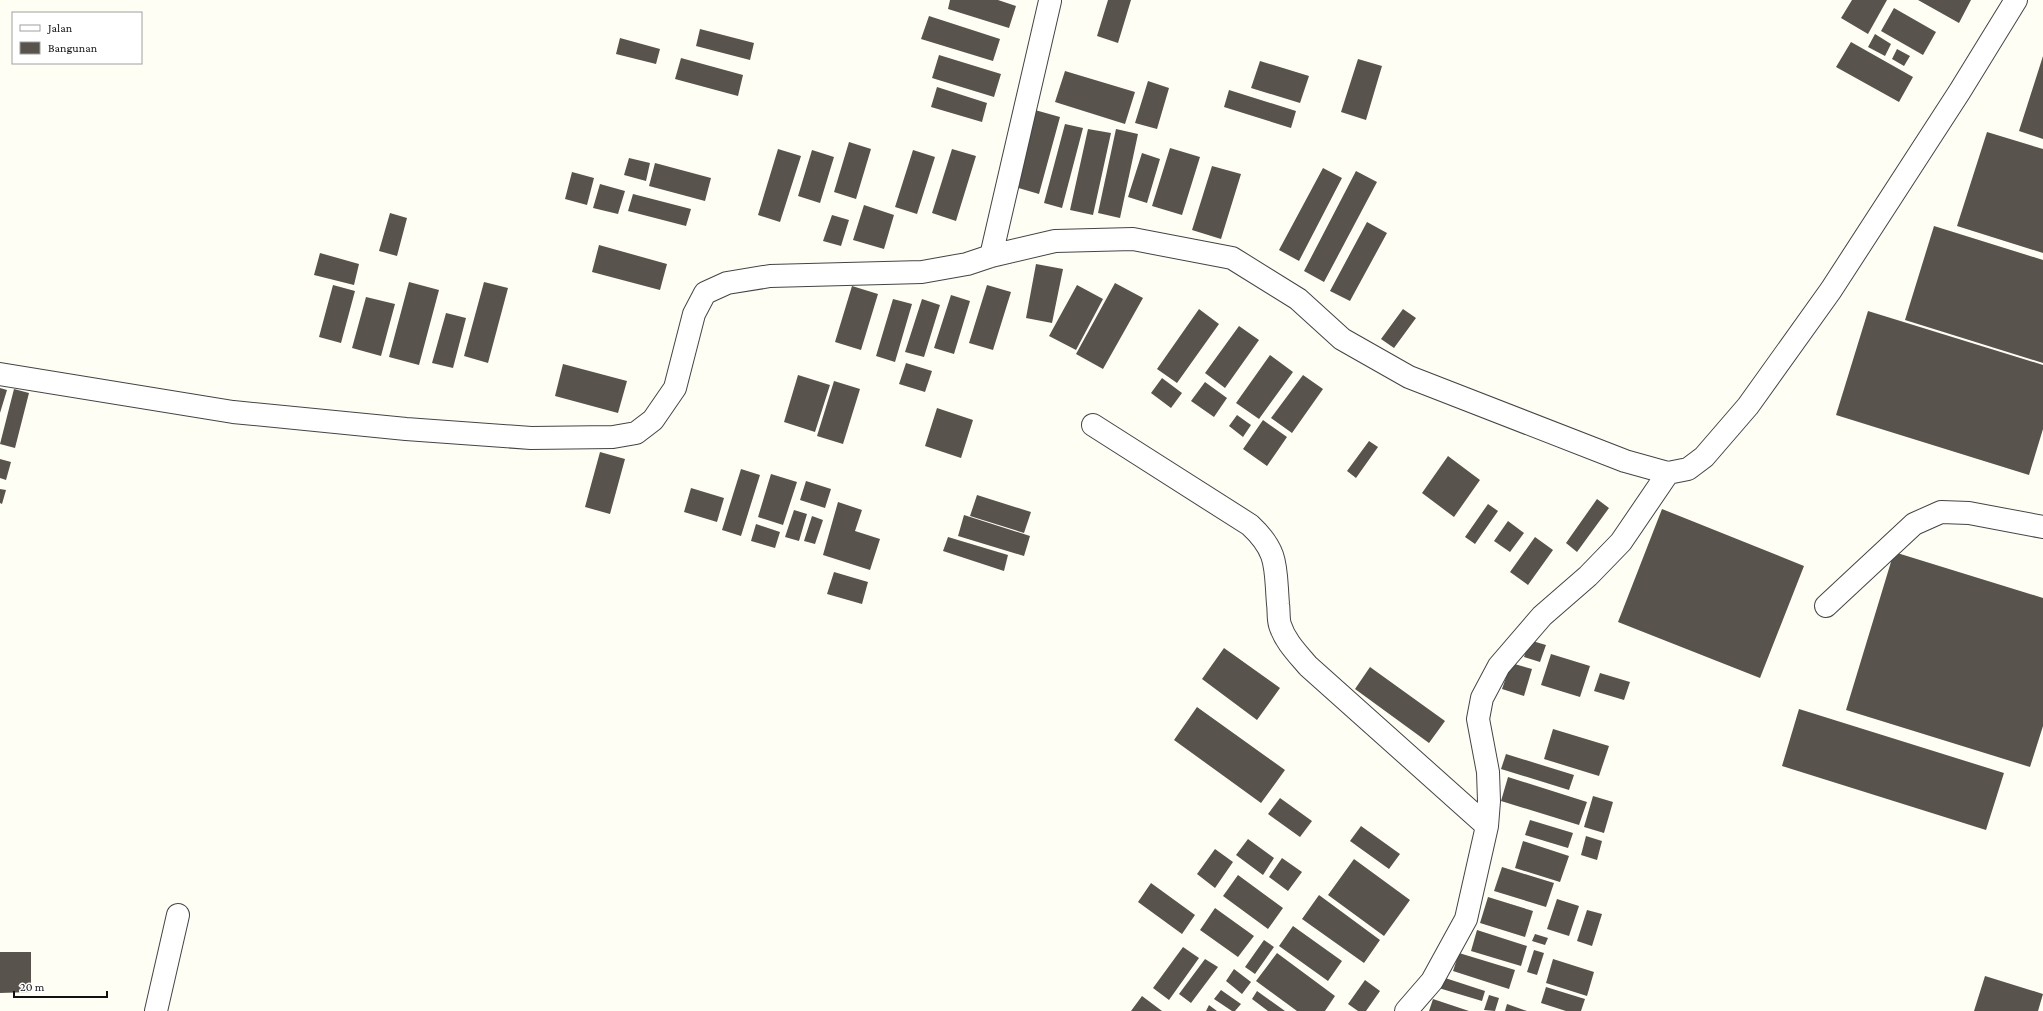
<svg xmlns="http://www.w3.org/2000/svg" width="2043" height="1011" font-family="'Crimson Pro',serif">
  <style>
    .building { fill: #59534d }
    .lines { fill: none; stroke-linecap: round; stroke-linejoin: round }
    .minor-casing { stroke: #444; stroke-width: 24 }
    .minor { stroke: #fff; stroke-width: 22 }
  </style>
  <rect width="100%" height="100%" fill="#fffef5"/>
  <path class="building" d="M950,0H998L1016,6L1009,28L948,9Z
    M1108,0H1131L1118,43L1097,36Z
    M1852,0H1887L1868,34L1841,18Z
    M1918,0H1971L1959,23Z
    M1894,8L1936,32L1923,55L1881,31Z
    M929,16L1000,39L993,61L921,39Z
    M700,29L754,43L750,60L696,46Z
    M1875,34L1891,44L1885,56L1868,47Z
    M620,38L660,49L656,64L616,54Z
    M1851,42L1913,77L1899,102L1836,67Z
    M1897,49L1910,56L1904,66L1892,59Z
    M939,55L1001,74L994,97L932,78Z
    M2043,56V139L2019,131Z
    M681,58L743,75L738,96L675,79Z
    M1358,59L1382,66L1366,120L1341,112Z
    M1260,61L1309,76L1300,103L1251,88Z
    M1065,71L1135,92L1125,124L1055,102Z
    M1148,81L1169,88L1157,129L1135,123Z
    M937,87L987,103L982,122L931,107Z
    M1229,90L1296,111L1291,128L1224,107Z
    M1035,110L1060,117L1039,194L1015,187Z
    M1065,124L1083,128L1062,208L1044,203Z
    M1088,129L1111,133L1093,215L1070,210Z
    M1116,129L1138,134L1120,218L1098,213Z
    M1987,132L2043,149V253L1957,226Z
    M849,142L871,149L856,199L834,192Z
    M1170,148L1200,157L1182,215L1152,206Z
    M778,149L801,156L780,222L758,215Z
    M952,149L976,156L956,221L932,213Z
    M812,150L834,157L820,203L798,196Z
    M913,150L935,157L917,214L895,207Z
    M1142,153L1160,159L1147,203L1128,197Z
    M629,158L650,163L646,181L624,175Z
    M655,163L711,178L705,201L649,186Z
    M1212,166L1241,174L1221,239L1192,230Z
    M1323,168L1342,178L1299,261L1279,250Z
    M1356,171L1377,182L1324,282L1304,271Z
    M572,172L594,178L587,205L565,199Z
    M600,184L625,191L618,214L593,208Z
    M633,194L691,209L686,226L628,211Z
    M864,205L894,215L884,249L853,240Z
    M390,213L407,218L397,256L379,251Z
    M832,215L849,220L841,246L823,241Z
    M1367,222L1387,233L1350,301L1330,291Z
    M1934,226L2043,260V363L1905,320Z
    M599,245L667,264L660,290L592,272Z
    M320,253L359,264L354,285L314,275Z
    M1036,264L1063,269L1052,323L1026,318Z
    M409,282L439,290L419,365L389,357Z
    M484,282L508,288L488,363L464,356Z
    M1115,283L1143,298L1103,369L1076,354Z
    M333,285L355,291L341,343L319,337Z
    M987,285L1011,292L993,350L969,343Z
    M1077,285L1103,299L1076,350L1049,336Z
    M852,286L878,294L861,350L835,342Z
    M951,295L970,301L954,354L934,348Z
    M366,297L395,304L381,356L352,348Z
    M893,299L912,304L895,362L876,356Z
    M922,299L940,305L924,357L905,352Z
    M1199,309L1219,324L1177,383L1157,369Z
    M1403,309L1416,318L1394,348L1381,339Z
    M1868,311L2043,365V429L2029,475L1836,415Z
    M446,313L466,318L453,368L432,363Z
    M1239,326L1259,340L1225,388L1205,373Z
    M1270,355L1293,372L1259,419L1236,403Z
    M906,363L932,371L925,392L899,384Z
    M563,364L627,381L618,413L555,396Z
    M798,375L830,385L815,432L784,422Z
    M1303,375L1323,389L1292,433L1271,418Z
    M1162,378L1182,393L1171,408L1151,393Z
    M834,381L860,389L843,444L817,436Z
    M1205,382L1227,398L1214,417L1191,401Z
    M0,388L7,390L0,413Z
    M14,389L29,393L15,448L0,444Z
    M937,408L973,420L961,458L925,446Z
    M1237,415L1251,425L1243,437L1229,426Z
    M1263,420L1287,437L1267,466L1243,449Z
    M1369,441L1378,447L1356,478L1347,471Z
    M600,452L625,459L610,514L585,507Z
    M1448,456L1480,480L1454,517L1422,493Z
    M0,459L11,462L6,480L0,478Z
    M741,469L760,475L741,536L722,530Z
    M771,474L797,482L783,525L758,517Z
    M806,481L831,489L825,508L800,500Z
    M691,488L724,498L717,522L684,512Z
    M0,489L6,490L2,504L0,503Z
    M977,495L1031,512L1024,533L970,516Z
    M1597,499L1609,508L1577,552L1566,543Z
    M838,502L862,510L855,531L880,539L870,570L823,555Z
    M1488,504L1498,511L1475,544L1465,537Z
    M1662,509L1804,566L1760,678L1618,622Z
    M794,510L807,514L799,541L785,537Z
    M964,515L1030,536L1024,556L958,536Z
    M812,516L823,520L815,544L804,541Z
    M1508,521L1524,533L1510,552L1494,541Z
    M756,524L780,532L775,548L751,541Z
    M948,537L1008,555L1004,571L943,551Z
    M1535,537L1553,550L1528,585L1510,572Z
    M1894,552L2043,598V726L2030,767L1846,710Z
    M834,572L868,582L862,604L827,594Z
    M1529,640L1546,645L1540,662L1524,657Z
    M1224,648L1280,688L1257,720L1202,679Z
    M1551,654L1590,666L1580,697L1541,685Z
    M1511,663L1532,669L1524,696L1502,689Z
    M1370,667L1445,721L1429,743L1355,689Z
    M1600,673L1630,682L1624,700L1594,691Z
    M1197,707L1285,770L1261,803L1174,740Z
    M1799,709L2004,773L1986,830L1782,766Z
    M1553,729L1609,746L1599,776L1544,759Z
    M1506,754L1574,775L1569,790L1501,769Z
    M1508,777L1587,802L1579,825L1501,801Z
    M1593,796L1613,802L1604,833L1584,827Z
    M1280,798L1312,821L1300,837L1268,814Z
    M1530,820L1573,833L1568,848L1525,835Z
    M1361,826L1400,854L1389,869L1350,841Z
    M1586,836L1602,841L1597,860L1581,855Z
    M1248,839L1274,858L1263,875L1236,855Z
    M1523,841L1569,856L1560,882L1515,868Z
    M1215,849L1233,862L1215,888L1197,874Z
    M1282,858L1302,872L1288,891L1269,877Z
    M1354,859L1410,900L1384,936L1328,895Z
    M1502,867L1554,883L1546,907L1494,891Z
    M1238,875L1283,908L1268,929L1223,896Z
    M1151,883L1195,915L1182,934L1138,902Z
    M1319,895L1380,940L1364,963L1302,919Z
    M1488,897L1533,911L1525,937L1480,923Z
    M1557,899L1579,906L1569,936L1547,929Z
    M1215,908L1254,936L1238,957L1200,930Z
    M1587,910L1602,914L1592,946L1577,941Z
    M1293,926L1342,961L1328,981L1279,946Z
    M1477,930L1527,946L1521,966L1471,951Z
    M1535,934L1548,938L1545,945L1532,941Z
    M1264,940L1274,947L1255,974L1245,967Z
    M1183,947L1199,958L1169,1000L1153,988Z
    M1534,950L1544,953L1537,975L1527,972Z
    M0,952H31V992L0,993Z
    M1277,953L1335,996L1325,1011H1297L1256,981Z
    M1459,953L1515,970L1509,989L1453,971Z
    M1205,959L1218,967L1191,1003L1179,994Z
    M1553,959L1594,972L1587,996L1546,983Z
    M1234,969L1251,982L1242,994L1226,981Z
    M1436,975L1485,991L1482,1001L1432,986Z
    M1985,976L2043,994L2038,1011H1974Z
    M1365,980L1380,991L1366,1011H1358L1348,1004Z
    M1546,987L1585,999L1581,1011H1566L1541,1003Z
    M1221,990L1241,1004L1235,1011H1232L1214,999Z
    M1257,991L1285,1011H1268L1252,999Z
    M1489,995L1499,998L1495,1011L1484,1010Z
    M1142,996L1162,1011H1131Z
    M1433,999L1469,1011H1429Z
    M1507,1004L1527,1011H1505Z
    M1209,1005L1217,1011H1206Z"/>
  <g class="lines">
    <defs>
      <path id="minor" d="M991,256L1050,1
        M0,374L233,412L406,429L531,438L613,437L636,433L653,420L675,388L694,314L705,293L727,283L770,276L922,272L967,264L991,256L1055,241L1133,239L1232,258L1298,299L1342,339L1409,377L1625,461L1668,473L1688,469L1704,457L1748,406L1831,290L1960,91L2016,0
        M1093,425L1250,525C1279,552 1275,567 1278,604C1279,610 1278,619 1280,625C1285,641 1297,653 1308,666L1487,826
        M1826,606L1914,524L1941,512L1969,513L2043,527
        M156,1011L178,915
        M1406,1011L1432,981L1466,919L1487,826L1489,801L1488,772L1478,719L1482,698L1499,666L1542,616L1588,576L1621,542L1668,473"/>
    </defs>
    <use href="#minor" class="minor-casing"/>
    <use href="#minor" class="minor"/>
  </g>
  <rect x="12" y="12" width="130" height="52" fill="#ffffff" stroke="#a0a0a0"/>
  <rect x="20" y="25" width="20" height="6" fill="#ffffff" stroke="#a0a0a0"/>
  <text x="48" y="32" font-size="12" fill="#111111">Jalan</text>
  <rect x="20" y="42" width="20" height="12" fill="#59534d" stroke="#a0a0a0"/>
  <text x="48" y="52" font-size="12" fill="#111111">Bangunan</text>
  <path d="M14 991v6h93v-6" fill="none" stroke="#111111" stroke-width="2"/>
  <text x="20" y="991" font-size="12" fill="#111111" stroke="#ffffff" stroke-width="3" paint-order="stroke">20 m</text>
</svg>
